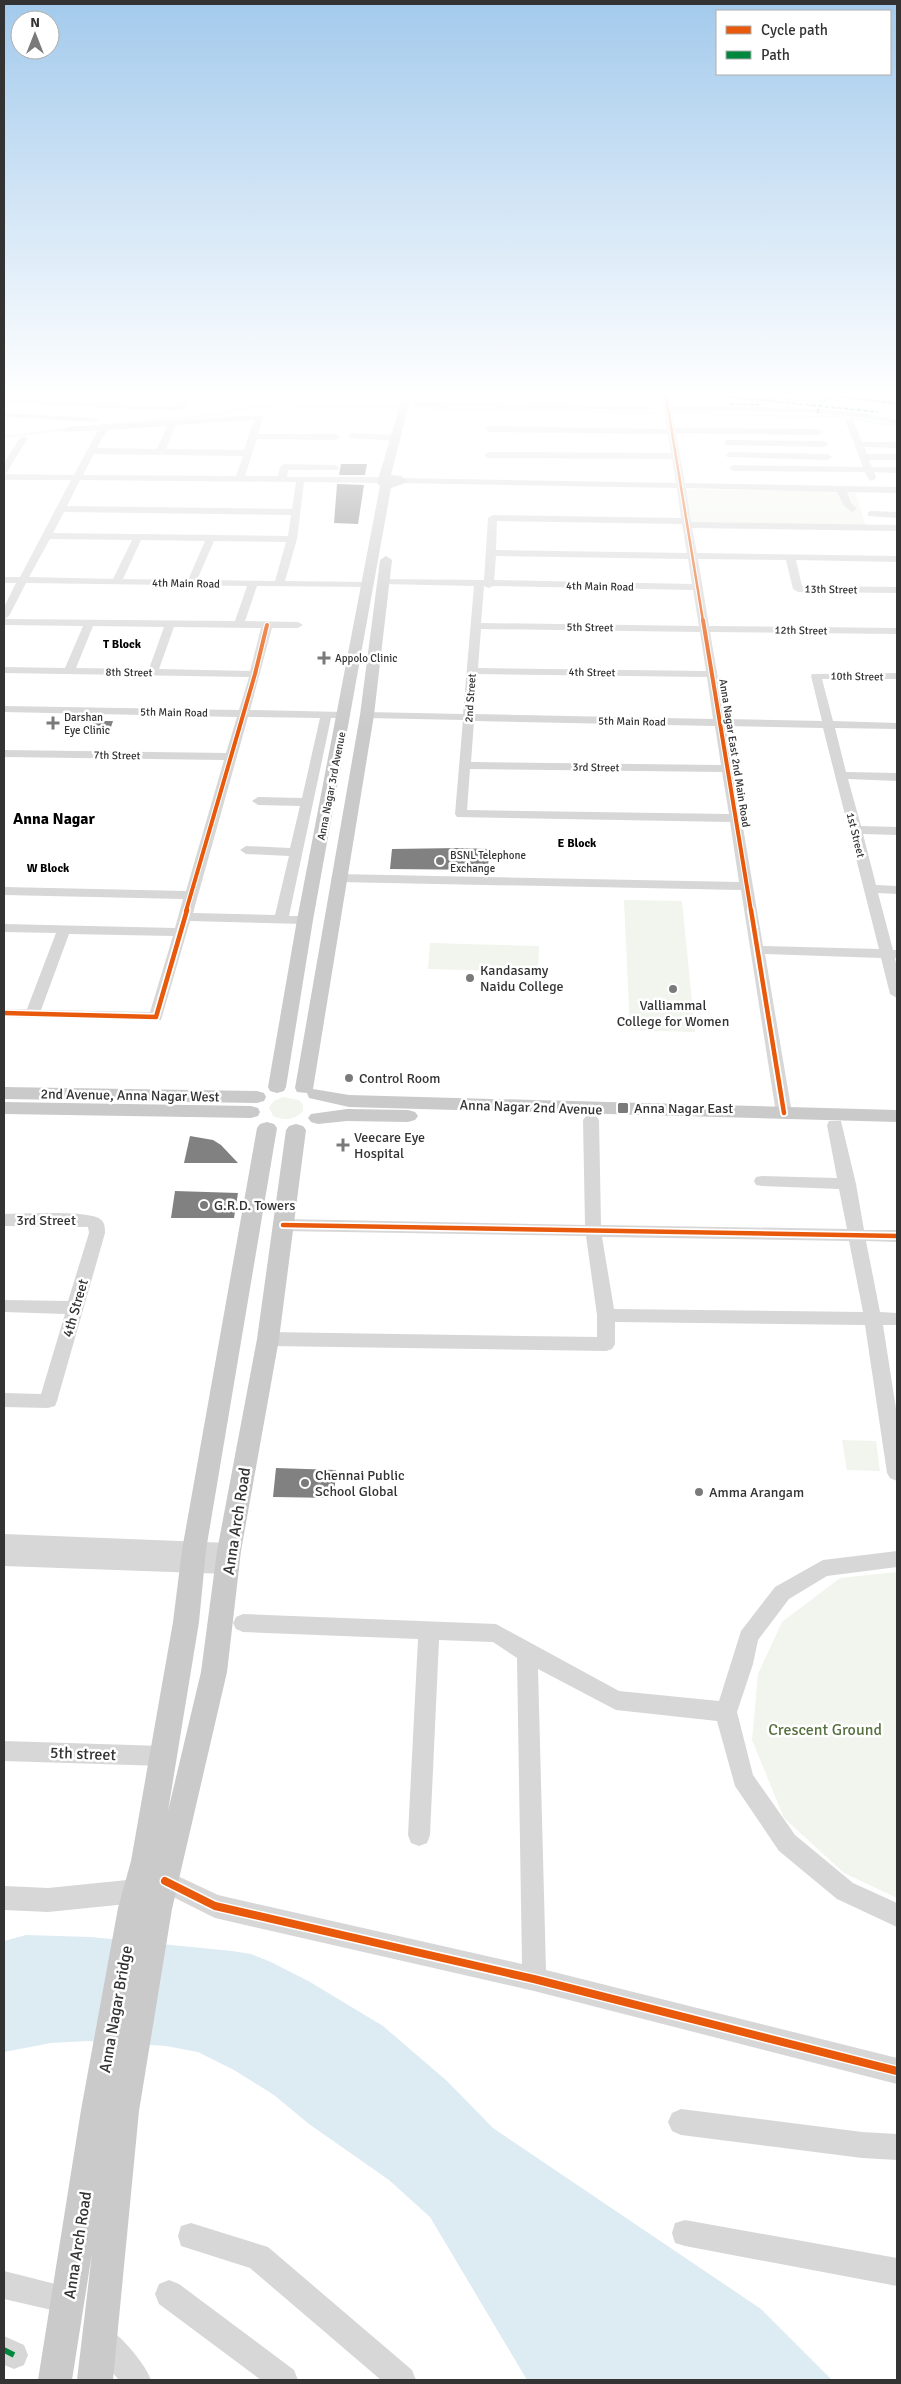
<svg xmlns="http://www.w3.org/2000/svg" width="901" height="2384" font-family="Signika,sans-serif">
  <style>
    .green { fill: #f1f5ed }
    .water { fill: #ddebf3 }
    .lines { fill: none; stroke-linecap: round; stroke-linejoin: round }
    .stream { stroke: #ddebf3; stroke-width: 2.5 }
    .building { fill: #818181 }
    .minor { fill: #d7d7d7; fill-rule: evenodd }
    .major { fill: #cacaca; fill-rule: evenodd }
    .quiet-far1 { stroke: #00873e; stroke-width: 2; stroke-dasharray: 4.5 2; stroke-linecap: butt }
    .quiet { stroke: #00873e; stroke-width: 5.5; stroke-dasharray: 12 5.5; stroke-linecap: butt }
    .cycleway-far3-casing { stroke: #fff; stroke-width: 4.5 }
    .cycleway-far2-casing { stroke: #fff; stroke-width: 6 }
    .cycleway-far1-casing { stroke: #fff; stroke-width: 8 }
    .cycleway-casing { stroke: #fff; stroke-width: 11 }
    .cycleway-far3 { stroke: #e8590c; stroke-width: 2.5 }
    .cycleway-far2 { stroke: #e8590c; stroke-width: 4 }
    .cycleway-far1 { stroke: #e8590c; stroke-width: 4.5 }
    .cycleway { stroke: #e8590c; stroke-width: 8 }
    .poi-dot { fill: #7a7a7a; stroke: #fff; stroke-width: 2 }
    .labels { text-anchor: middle; stroke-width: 5; stroke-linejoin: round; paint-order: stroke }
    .far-street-label { font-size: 11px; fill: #333; stroke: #fff }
    .far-poi-label { font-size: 11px; fill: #333; stroke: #fff; text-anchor: start }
    .far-neighbourhood-label { font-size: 12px; font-weight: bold; fill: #000; stroke: #fff }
    .poi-label { font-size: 14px; fill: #333; stroke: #fff; text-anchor: start }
    .street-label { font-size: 14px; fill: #333; stroke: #fff }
    .far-district-label { font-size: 16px; font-weight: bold; fill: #000; stroke: #fff }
    .near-street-label { font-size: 16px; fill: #333; stroke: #fff }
    .near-park-label { font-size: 16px; fill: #56703f; stroke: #fff }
  </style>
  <rect width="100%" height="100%" fill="#fff"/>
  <path class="green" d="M685,489L855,492L866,526L690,524Z
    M624,900L682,901L695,1032L630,1030Z
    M430,943L539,946L538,972L428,969Z
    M283,1097L299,1100L303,1105V1111C295,1120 284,1121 273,1116L269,1107L274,1101Z
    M842,1440L876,1441L880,1471L847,1470Z
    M897,1572V1898L844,1873L784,1818L752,1740L758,1674L782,1622L840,1578Z"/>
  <path class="water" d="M26,1935L91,1937L232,1951L251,1954L271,1962L310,1982L383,2026L447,2081L493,2128L761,2309L832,2380H527L430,2217L389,2180L309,2124L274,2095L234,2070L198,2052L166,2046L88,2041L51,2043L4,2052V1941Z"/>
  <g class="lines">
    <path class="stream" d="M94,426L213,415L257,406L280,405L842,417L897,426
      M4,437L69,429"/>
  </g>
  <path class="building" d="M341,464H367L365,475H339Z
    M337,484L364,485L358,524L334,523Z
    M92,721H113L108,736H86Z
    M459,848L489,849L488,870L390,869L392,849Z
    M190,1136L213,1140L221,1145L238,1163H184Z
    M175,1191L238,1193L234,1218H171Z
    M276,1468L336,1470L334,1498L273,1497Z"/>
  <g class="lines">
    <path class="minor" d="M184,396H192L183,410L175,411L4,403V399L175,407Z
      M662,396H670L672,406C746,408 824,403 897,420V424C825,408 747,412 672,411L675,428L819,429L823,432L819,435L676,433L685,483L897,487V493L847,492L851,503L857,509L852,512L844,506L837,492L686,488L691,522L897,525V531L692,528L697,553L897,556V562L796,560L802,586L897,587V593L798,592L793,589L786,560L698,559L709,626L897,628V634L710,632L725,719L822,721L811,676L812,674L897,673V679H822L833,721L897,723V729L835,728L846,772L897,773V781L848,779L861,826L897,827V835L863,834L876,885L897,886V894L878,893L893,950H897V958H895L897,968V998L890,994L881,958L765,954L792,1113L789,1117H779L776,1113L741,890L338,882L331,878L338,874L739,882L730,822L457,817L455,814L463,720L367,718L361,715L367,712L463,714L474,586L383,584L378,581L379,579L484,580L488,518L493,515L681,518L677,488L401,483L398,482V478L676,483L672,459L488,458L484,455L488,452L671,453L668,434L489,432L485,429L489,426L667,429ZM497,521L682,524L687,553L496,550ZM496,556L688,559L692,584L494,580ZM484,586L489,588L493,586L693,590L699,626L481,623ZM481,629L700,632L706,671L478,668ZM477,674L707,677L713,719L474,714ZM474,721L715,726L721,765L471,762ZM726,726L823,728L879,949L763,946ZM470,769L722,772L729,814L467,810Z
      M717,396L765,398L764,396L822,400L826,402L822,404L777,399V403H774L721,398Z
      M832,396H854L893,401L897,403L893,405L836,398Z
      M414,402L649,406L653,408L649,410L417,406L413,404Z
      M4,413L95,418L99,420L95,422L4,417Z
      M259,415L263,417L258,434H336L340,437L336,440L257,439L245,476H278L280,467L284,464L335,465L339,468L338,470H288L287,477H383L387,480L383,483L304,482L297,539L285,581L368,582L373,585L372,587L257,586L245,621L298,622L303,625L298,628H272L250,710L344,712L350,715L344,718H331L289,916H305L312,920L305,924L190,921L161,1020L4,1017V1009H27L56,933L4,932V924L175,928L183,899L4,895V887L186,891L224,760L4,757V750L226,753L237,717L4,712V706L239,710L249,677L4,673V667L65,668L83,626L4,625V607L16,583H4V577H20L71,480H4V474L74,475L98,430L65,432L64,430L68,427L169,421L173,419L177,420ZM254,420L244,450L166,449L176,425ZM167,426L157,449L97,448L107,430ZM94,454L243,456L236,476L83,475ZM80,480L296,482L292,509L67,506ZM64,512L291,515L288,536L53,533ZM50,539L132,540L113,579L29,577ZM141,540L205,541L188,580L123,579ZM214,541L286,542L275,581L197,580ZM26,583L247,586L235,621L5,619L9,616ZM93,626L164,627L149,669L76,668ZM174,627L261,628L250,671L159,669ZM248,717L320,718L302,798L258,797L252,801L258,805L300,806L290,848L246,846L240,850L246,854L289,856L275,915L193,913ZM69,934L173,936L150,1012L41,1010Z
      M847,420H853L862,442H897V448L864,447L867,454H897V460H869L872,467H897V473L874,472L876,478L872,481L869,480L865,472L733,471L729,468L733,465L863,467L846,422Z
      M352,433L396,435L400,438L396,441L349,438V434Z
      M21,436L28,438L7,472L4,473V463Z
      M728,440L824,441L828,444L824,447L725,445V441Z
      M730,452L828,454L832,457L828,460L727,457L726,455Z
      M871,511L897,512V518L868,516V512Z
      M591,1115L596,1116L599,1120L601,1225L847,1229L839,1189L762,1186L756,1185L754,1181L756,1177L762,1176L837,1178L827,1125L829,1121H841L856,1184L864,1230H897V1242L866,1241L880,1312L897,1313V1325H883L897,1415V1481L890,1478L887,1473L865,1325L615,1322V1344L612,1349L606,1351L268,1346L262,1344L259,1339L262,1334L268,1332L597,1337V1315L586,1236L283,1231L277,1229L275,1225L277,1221L283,1219L585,1225L583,1120L586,1116ZM602,1237L849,1241L863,1312L614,1309Z
      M4,1214C23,1214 87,1210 100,1219C105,1222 105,1228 105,1233L57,1401L55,1406L48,1408L4,1407V1393L41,1394L65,1314L4,1312V1300L68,1301L89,1233L88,1227L4,1226Z
      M4,1534L229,1543L236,1545L239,1551L236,1557L231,1559L234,1560L237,1566L234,1572L227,1574L4,1566Z
      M897,1551V1567L827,1576L789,1599L758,1640L753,1664L737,1712L753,1775L795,1835L853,1883L897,1903V1927L837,1899L779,1851L735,1786L717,1721L616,1710L538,1669L546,1970L897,2058V2084L534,1991L215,1918L157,1889L153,1881L157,1873L165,1870L218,1895L522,1964L517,1658L493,1642L439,1640L430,1835L427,1843L419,1846L411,1843L408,1835L418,1639L243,1632L236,1629L233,1623L236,1617L243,1614L496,1624L619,1691L719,1701L741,1631L775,1587L823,1560Z
      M4,1741L163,1746L171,1749L174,1756L171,1763L163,1766L4,1761Z
      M137,1879L145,1883L149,1891L145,1899L137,1903L48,1912L4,1910V1886L48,1888Z
      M681,2109L862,2132L897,2134V2160L862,2158L681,2135L672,2131L668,2122L672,2113Z
      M685,2220L897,2258V2286L685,2246L675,2243L672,2233L675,2223Z
      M191,2223L268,2247L412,2370L416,2380H381L250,2268L181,2246L178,2236L181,2226Z
      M4,2271L79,2290L83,2300L79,2310L69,2314L4,2299Z
      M169,2280L179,2284L294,2370L298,2380H261L159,2304L155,2294L159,2284Z
      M101,2324C118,2331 145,2363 151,2380H119L91,2348L87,2338L91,2328Z
      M4,2336L24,2345L28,2355L24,2365L14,2369L4,2365Z"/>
    <path class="major" d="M403,396H413L409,404L391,475L401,476L408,482L391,488L313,920L286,1087L284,1091L277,1093L270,1091L268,1087L297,920L380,486L377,483Z
      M386,556L392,560L374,715L313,1089L349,1095L897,1110V1122L349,1107L309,1098L307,1093L297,1092L295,1088L360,715L380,560Z
      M4,1087L257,1091L264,1093L266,1097L264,1101L257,1103L4,1099Z
      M4,1102L251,1106L258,1108L260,1112L258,1116L251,1118L4,1114Z
      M347,1109L408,1110L415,1112L418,1116L415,1120L408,1122L347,1121L318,1124L311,1122L308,1118L311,1114Z
      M267,1122L274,1124L277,1128L206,1550L199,1622L168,1811L201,1672L217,1551L257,1339L286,1130L289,1126L296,1124L303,1126L306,1130L279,1339L241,1551L227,1672L172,1909L139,2111L113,2380H77L92,2253L72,2380H38L81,2110L118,1908L131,1861L173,1622L182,1550L257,1128L260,1124Z"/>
    <path class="quiet-far1" d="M721,396L878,412
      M811,396L828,398
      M836,396L893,403
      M730,404L760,405
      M817,413L822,402L837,396"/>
    <path class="quiet" d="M4,2350L14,2355"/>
    <defs>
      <path id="cycleway-far3" d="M666,396L703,621"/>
      <path id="cycleway-far2" d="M703,620L751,911
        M186,911L255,674L267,625"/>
      <path id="cycleway-far1" d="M751,910L784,1113
        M4,1013L156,1017L187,910
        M283,1225L897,1236"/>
      <path id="cycleway" d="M165,1881L215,1906L534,1979L897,2071"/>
    </defs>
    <use href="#cycleway-far3" class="cycleway-far3-casing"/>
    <use href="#cycleway-far2" class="cycleway-far2-casing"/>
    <use href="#cycleway-far1" class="cycleway-far1-casing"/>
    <use href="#cycleway" class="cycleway-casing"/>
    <use href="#cycleway-far3" class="cycleway-far3"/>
    <use href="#cycleway-far2" class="cycleway-far2"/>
    <use href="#cycleway-far1" class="cycleway-far1"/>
    <use href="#cycleway" class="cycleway"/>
  </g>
  <linearGradient id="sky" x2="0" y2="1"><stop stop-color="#a3caec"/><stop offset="0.54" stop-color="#fff"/><stop offset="1" stop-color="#fff" stop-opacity="0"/></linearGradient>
  <rect width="901" height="730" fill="url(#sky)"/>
  <g class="poi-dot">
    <path d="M321.5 650.5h5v5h5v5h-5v5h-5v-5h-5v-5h5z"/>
    <path d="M50.5 715.5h5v5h5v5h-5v5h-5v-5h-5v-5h5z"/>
    <circle cx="440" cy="861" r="5"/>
    <circle cx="470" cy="978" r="5"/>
    <circle cx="673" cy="989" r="5"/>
    <circle cx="349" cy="1078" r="5"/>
    <rect x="617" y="1102" width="12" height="12" rx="2.5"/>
    <path d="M340.5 1137.5h5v5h5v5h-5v5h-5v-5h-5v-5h5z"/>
    <circle cx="204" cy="1205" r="5"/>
    <circle cx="305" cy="1483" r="5"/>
    <circle cx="699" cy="1492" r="5"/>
  </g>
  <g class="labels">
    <g class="far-street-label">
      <text transform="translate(186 583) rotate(1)" y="4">4th Main Road</text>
      <text transform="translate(600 586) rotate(1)" y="4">4th Main Road</text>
      <text transform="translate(831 589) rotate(1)" y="4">13th Street</text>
      <text transform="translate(590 627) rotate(1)" y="4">5th Street</text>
      <text transform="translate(801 630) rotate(1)" y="4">12th Street</text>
      <text transform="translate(129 672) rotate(1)" y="4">8th Street</text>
      <text transform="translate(592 672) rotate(1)" y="4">4th Street</text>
      <text transform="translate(857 676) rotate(1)" y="4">10th Street</text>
      <text transform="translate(470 698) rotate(-86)" y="4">2nd Street</text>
      <text transform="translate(174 712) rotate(1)" y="4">5th Main Road</text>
      <text transform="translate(632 721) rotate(1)" y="4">5th Main Road</text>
      <text transform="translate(735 753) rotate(81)" y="4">Anna Nagar East 2nd Main Road</text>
      <text transform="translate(117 755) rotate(1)" y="4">7th Street</text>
      <text transform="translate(596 767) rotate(1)" y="4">3rd Street</text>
      <text transform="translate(331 786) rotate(-79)" y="4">Anna Nagar 3rd Avenue</text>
      <text transform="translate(856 835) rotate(76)" y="4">1st Street</text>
    </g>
    <g class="far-poi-label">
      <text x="335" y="662">Appolo Clinic</text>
      <text x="64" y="721">Darshan<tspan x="64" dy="13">Eye Clinic</tspan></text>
      <text x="450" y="859">BSNL Telephone<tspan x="450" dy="13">Exchange</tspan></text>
    </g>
    <g class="far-neighbourhood-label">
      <text x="122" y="648">T Block</text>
      <text x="577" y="847">E Block</text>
      <text x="48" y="872">W Block</text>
    </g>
    <g class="poi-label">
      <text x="480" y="975">Kandasamy<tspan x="480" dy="16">Naidu College</tspan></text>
      <text x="673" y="1010" text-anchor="middle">Valliammal<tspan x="673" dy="16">College for Women</tspan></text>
      <text x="359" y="1083">Control Room</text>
      <text x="634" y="1113">Anna Nagar East</text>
      <text x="354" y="1142">Veecare Eye<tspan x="354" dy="16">Hospital</tspan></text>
      <text x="214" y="1210">G.R.D. Towers</text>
      <text x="315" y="1480">Chennai Public<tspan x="315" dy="16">School Global</tspan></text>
      <text x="709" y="1497">Amma Arangam</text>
    </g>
    <g class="street-label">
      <text transform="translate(130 1095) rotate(1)" y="5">2nd Avenue, Anna Nagar West</text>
      <text transform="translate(531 1107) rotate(2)" y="5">Anna Nagar 2nd Avenue</text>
      <text x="46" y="1225">3rd Street</text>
      <text transform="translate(75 1308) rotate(-74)" y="5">4th Street</text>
    </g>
    <g class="far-district-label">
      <text x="54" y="824">Anna Nagar</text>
    </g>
    <g class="near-street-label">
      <text transform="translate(236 1521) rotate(-81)" y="6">Anna Arch Road</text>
      <text transform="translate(83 1753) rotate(2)" y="6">5th street</text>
      <text transform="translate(115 2009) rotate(-80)" y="6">Anna Nagar Bridge</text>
      <text transform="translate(77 2245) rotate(-81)" y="6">Anna Arch Road</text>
    </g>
    <g class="near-park-label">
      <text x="825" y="1735">Crescent Ground</text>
    </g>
  </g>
  <rect width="901" height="2384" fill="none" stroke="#333333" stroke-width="10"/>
  <rect x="716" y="10" width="175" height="65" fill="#ffffff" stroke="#adadad"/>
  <rect x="726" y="26" width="25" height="8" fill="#e8590c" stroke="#adadad"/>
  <text x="761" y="35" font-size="15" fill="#333333">Cycle path</text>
  <rect x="726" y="51" width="25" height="8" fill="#00873e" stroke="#adadad"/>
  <text x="761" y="60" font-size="15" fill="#333333">Path</text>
  <g transform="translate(35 35)"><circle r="24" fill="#ffffff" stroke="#adadad"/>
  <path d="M0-4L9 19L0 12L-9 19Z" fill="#7a7a7a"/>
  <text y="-8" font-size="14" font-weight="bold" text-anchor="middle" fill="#333333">N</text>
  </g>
</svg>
